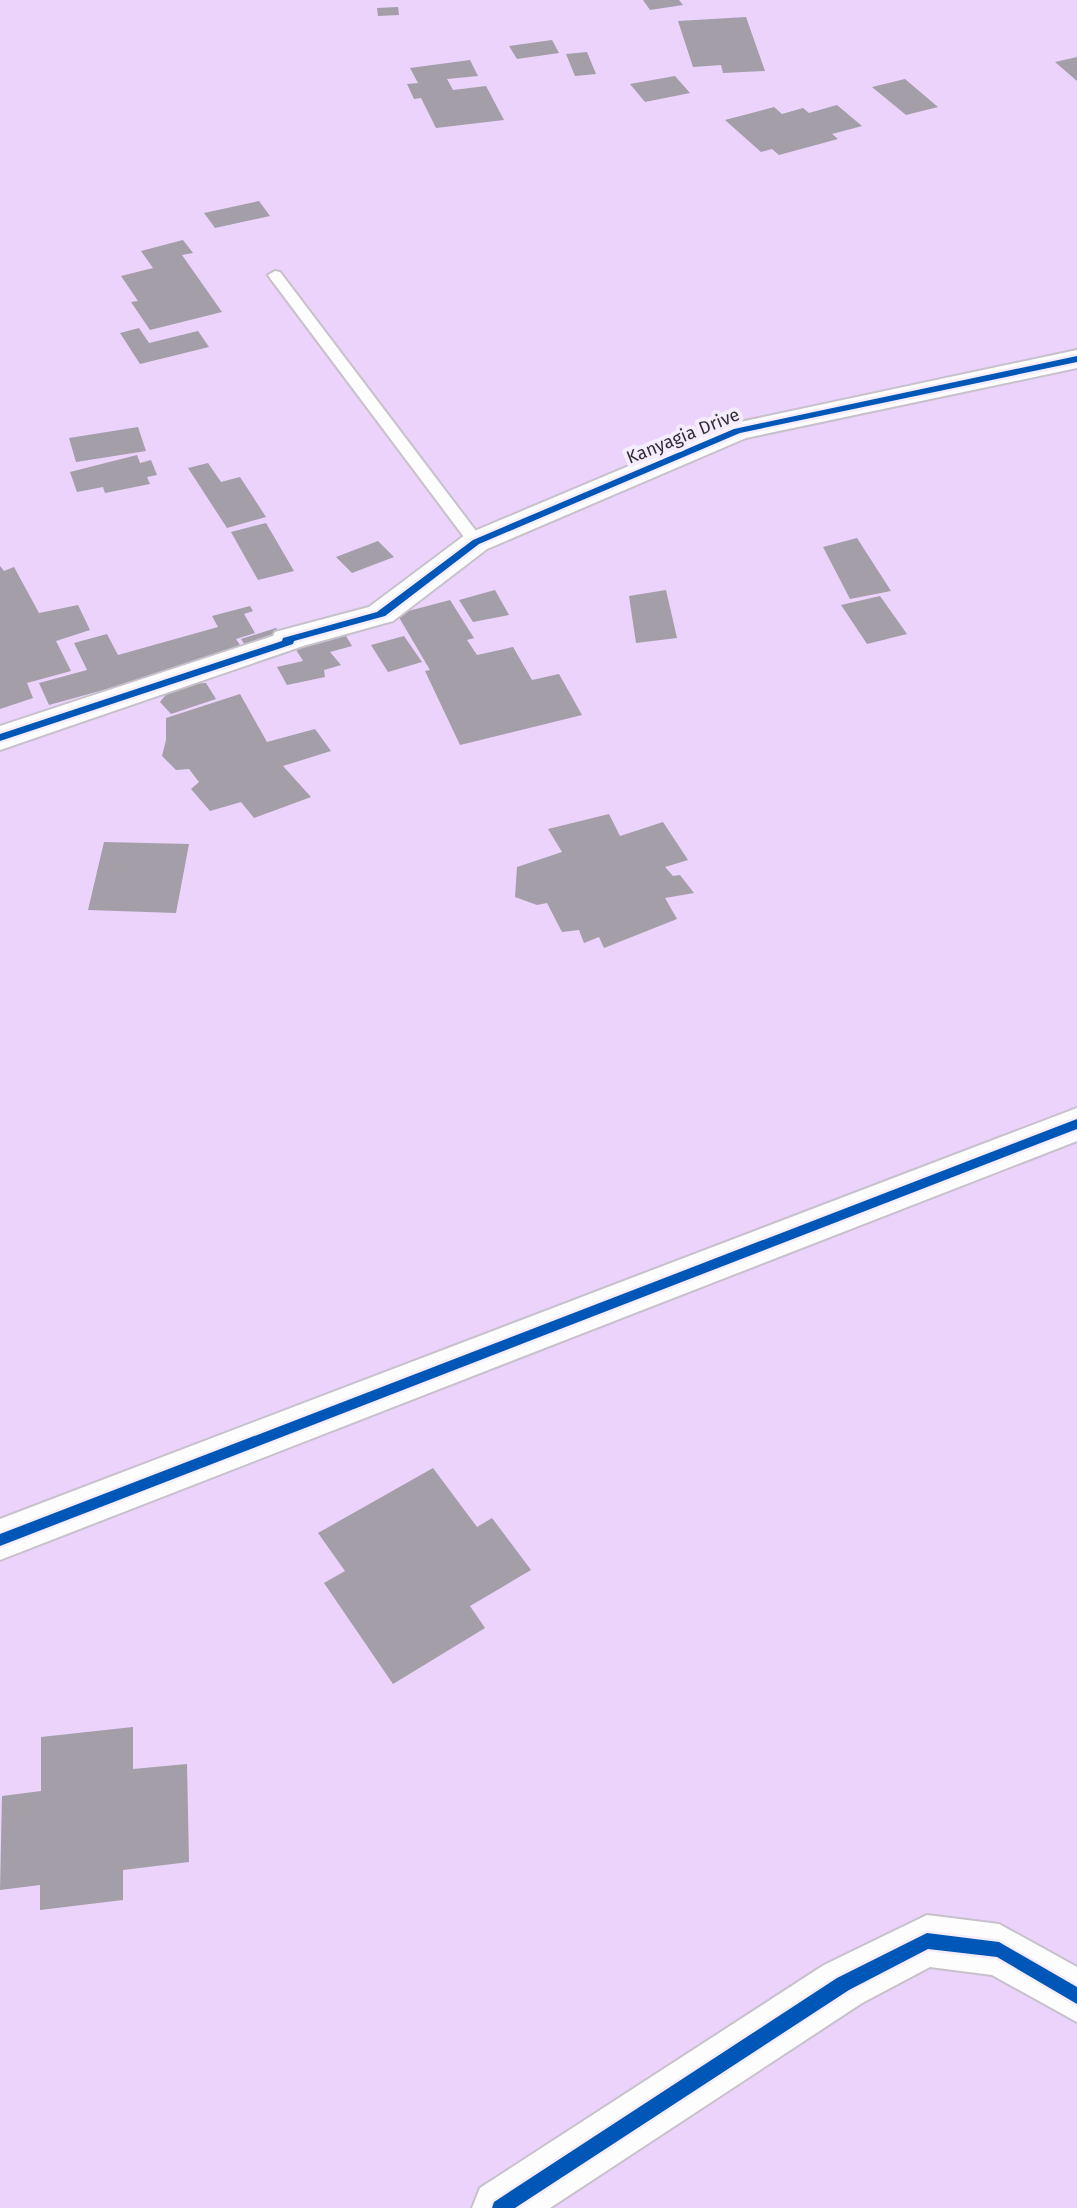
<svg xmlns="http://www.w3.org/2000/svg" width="1077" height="2208" font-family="'Fira Sans',sans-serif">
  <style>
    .green { fill: #ebd3fc }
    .building { fill: #a39ea7 }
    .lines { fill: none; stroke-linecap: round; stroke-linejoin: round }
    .service-casing { stroke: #c7c1cb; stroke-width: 4 }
    .minor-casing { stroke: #c7c1cb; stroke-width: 4 }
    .service { fill: #fdfdfe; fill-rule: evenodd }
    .minor { fill: #fdfdfe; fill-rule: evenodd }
    .cycleway-casing { stroke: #f5edfb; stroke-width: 5 }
    .cycleway { fill: #0057b8; fill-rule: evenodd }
    .labels { text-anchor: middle; stroke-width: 8; stroke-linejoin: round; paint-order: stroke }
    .far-street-label { font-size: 18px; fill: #342d39; stroke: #f5edfb }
  </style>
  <rect width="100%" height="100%" fill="#f4f0f8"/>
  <path class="green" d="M0,0H1077V2208H0Z"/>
  <path class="building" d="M643,0H679L683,5L650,10Z
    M398,7L399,15L378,16L377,8Z
    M746,17L765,71L723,73L721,65L693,67L678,21Z
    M552,40L559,53L517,59L509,46Z
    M587,52L596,74L575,76L566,54Z
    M1077,57V81L1055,62Z
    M470,60L478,76L447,79L453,90L486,86L504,120L436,128L421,98L414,99L407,84L418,83L410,68Z
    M675,76L690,93L645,102L630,84Z
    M905,79L938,107L906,115L872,87Z
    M837,105L862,126L832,134L838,139L779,155L772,149L761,152L725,120L774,107L782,114L803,108L809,113Z
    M259,201L270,216L215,228L204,213Z
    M183,240L193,253L182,255L222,312L150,330L131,302L138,301L121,276L153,268L141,251Z
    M139,328L149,343L198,331L209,347L140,364L120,333Z
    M138,427L146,451L76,462L69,438Z
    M137,455L140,463L151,460L157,475L147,477L150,484L105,493L103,487L77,492L70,472Z
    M208,463L221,482L240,477L266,517L227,528L188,468Z
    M266,523L294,571L258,580L231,532Z
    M857,538L891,591L850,599L823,547Z
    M378,541L394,557L352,573L336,557Z
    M0,566L4,571L14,567L39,613L78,605L90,630L56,641L71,671L27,683L33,698L0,709Z
    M495,590L509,615L473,622L459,600Z
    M666,590L677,638L636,643L629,596Z
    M880,596L907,634L867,644L841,605Z
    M450,600L474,638L467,640L477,655L513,647L532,680L559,674L582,715L460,745L425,671L430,670L397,614Z
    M250,606L253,611L244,614L255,633L236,639L244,651L49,705L39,683L87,670L74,643L107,634L118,655L218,627L212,616Z
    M276,628L286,643L250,653L241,639Z
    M343,631L352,646L330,652L341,665L324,670L325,677L287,685L277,667L303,661L290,640Z
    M404,636L422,662L388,672L371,645Z
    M206,683L216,699L171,714L160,702L174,685Z
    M240,694L267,742L315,729L331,751L283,766L311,797L254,818L241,802L210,811L191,789L199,782L189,769L176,770L162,756L166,740V718Z
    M609,814L620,836L663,822L688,860L665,867L673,876L680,875L694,893L665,898L677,919L604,948L599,937L584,943L579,930L562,932L547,903L537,905L515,897L517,867L562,852L548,829Z
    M104,842L189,844L176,913L88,910Z
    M433,1468L477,1527L492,1518L531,1570L470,1606L485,1628L393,1684L324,1583L345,1571L318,1533Z
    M133,1727V1769L187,1764L189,1862L123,1870V1900L40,1910V1885L0,1890L2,1796L41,1791V1737Z"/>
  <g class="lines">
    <defs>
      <path id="service" d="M275,271L280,272L482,539V545H470L270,278L268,275Z"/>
      <path id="minor" d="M1077,350V368L746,438L487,549L393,621L303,646L0,750V726L273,636L275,632L369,607L465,535L726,425Z
        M1077,1108V1141L0,1560V1519Z
        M927,1915L999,1924L1077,1967V2022L992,1975L930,1967L862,2003L550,2208H472L480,2188L824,1965Z"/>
    </defs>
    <use href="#service" class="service-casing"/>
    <use href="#minor" class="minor-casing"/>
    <use href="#service" class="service"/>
    <use href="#minor" class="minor"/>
    <defs>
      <path id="cycleway" d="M1077,356V362L740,433L479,544L385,616L294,641L293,644L0,741V734L282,641L283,638L377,612L473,540L734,429Z
        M1077,1119V1129L0,1546V1534Z
        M927,1933L999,1942L1077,1987V2004L997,1957L928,1949L849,1990L515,2208H492L494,2202L837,1978Z"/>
    </defs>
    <use href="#cycleway" class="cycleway-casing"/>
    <use href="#cycleway" class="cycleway"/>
  </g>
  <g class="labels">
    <g class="far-street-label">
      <text transform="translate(683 436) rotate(-22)" y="6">Kanyagia Drive</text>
    </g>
  </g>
</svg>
